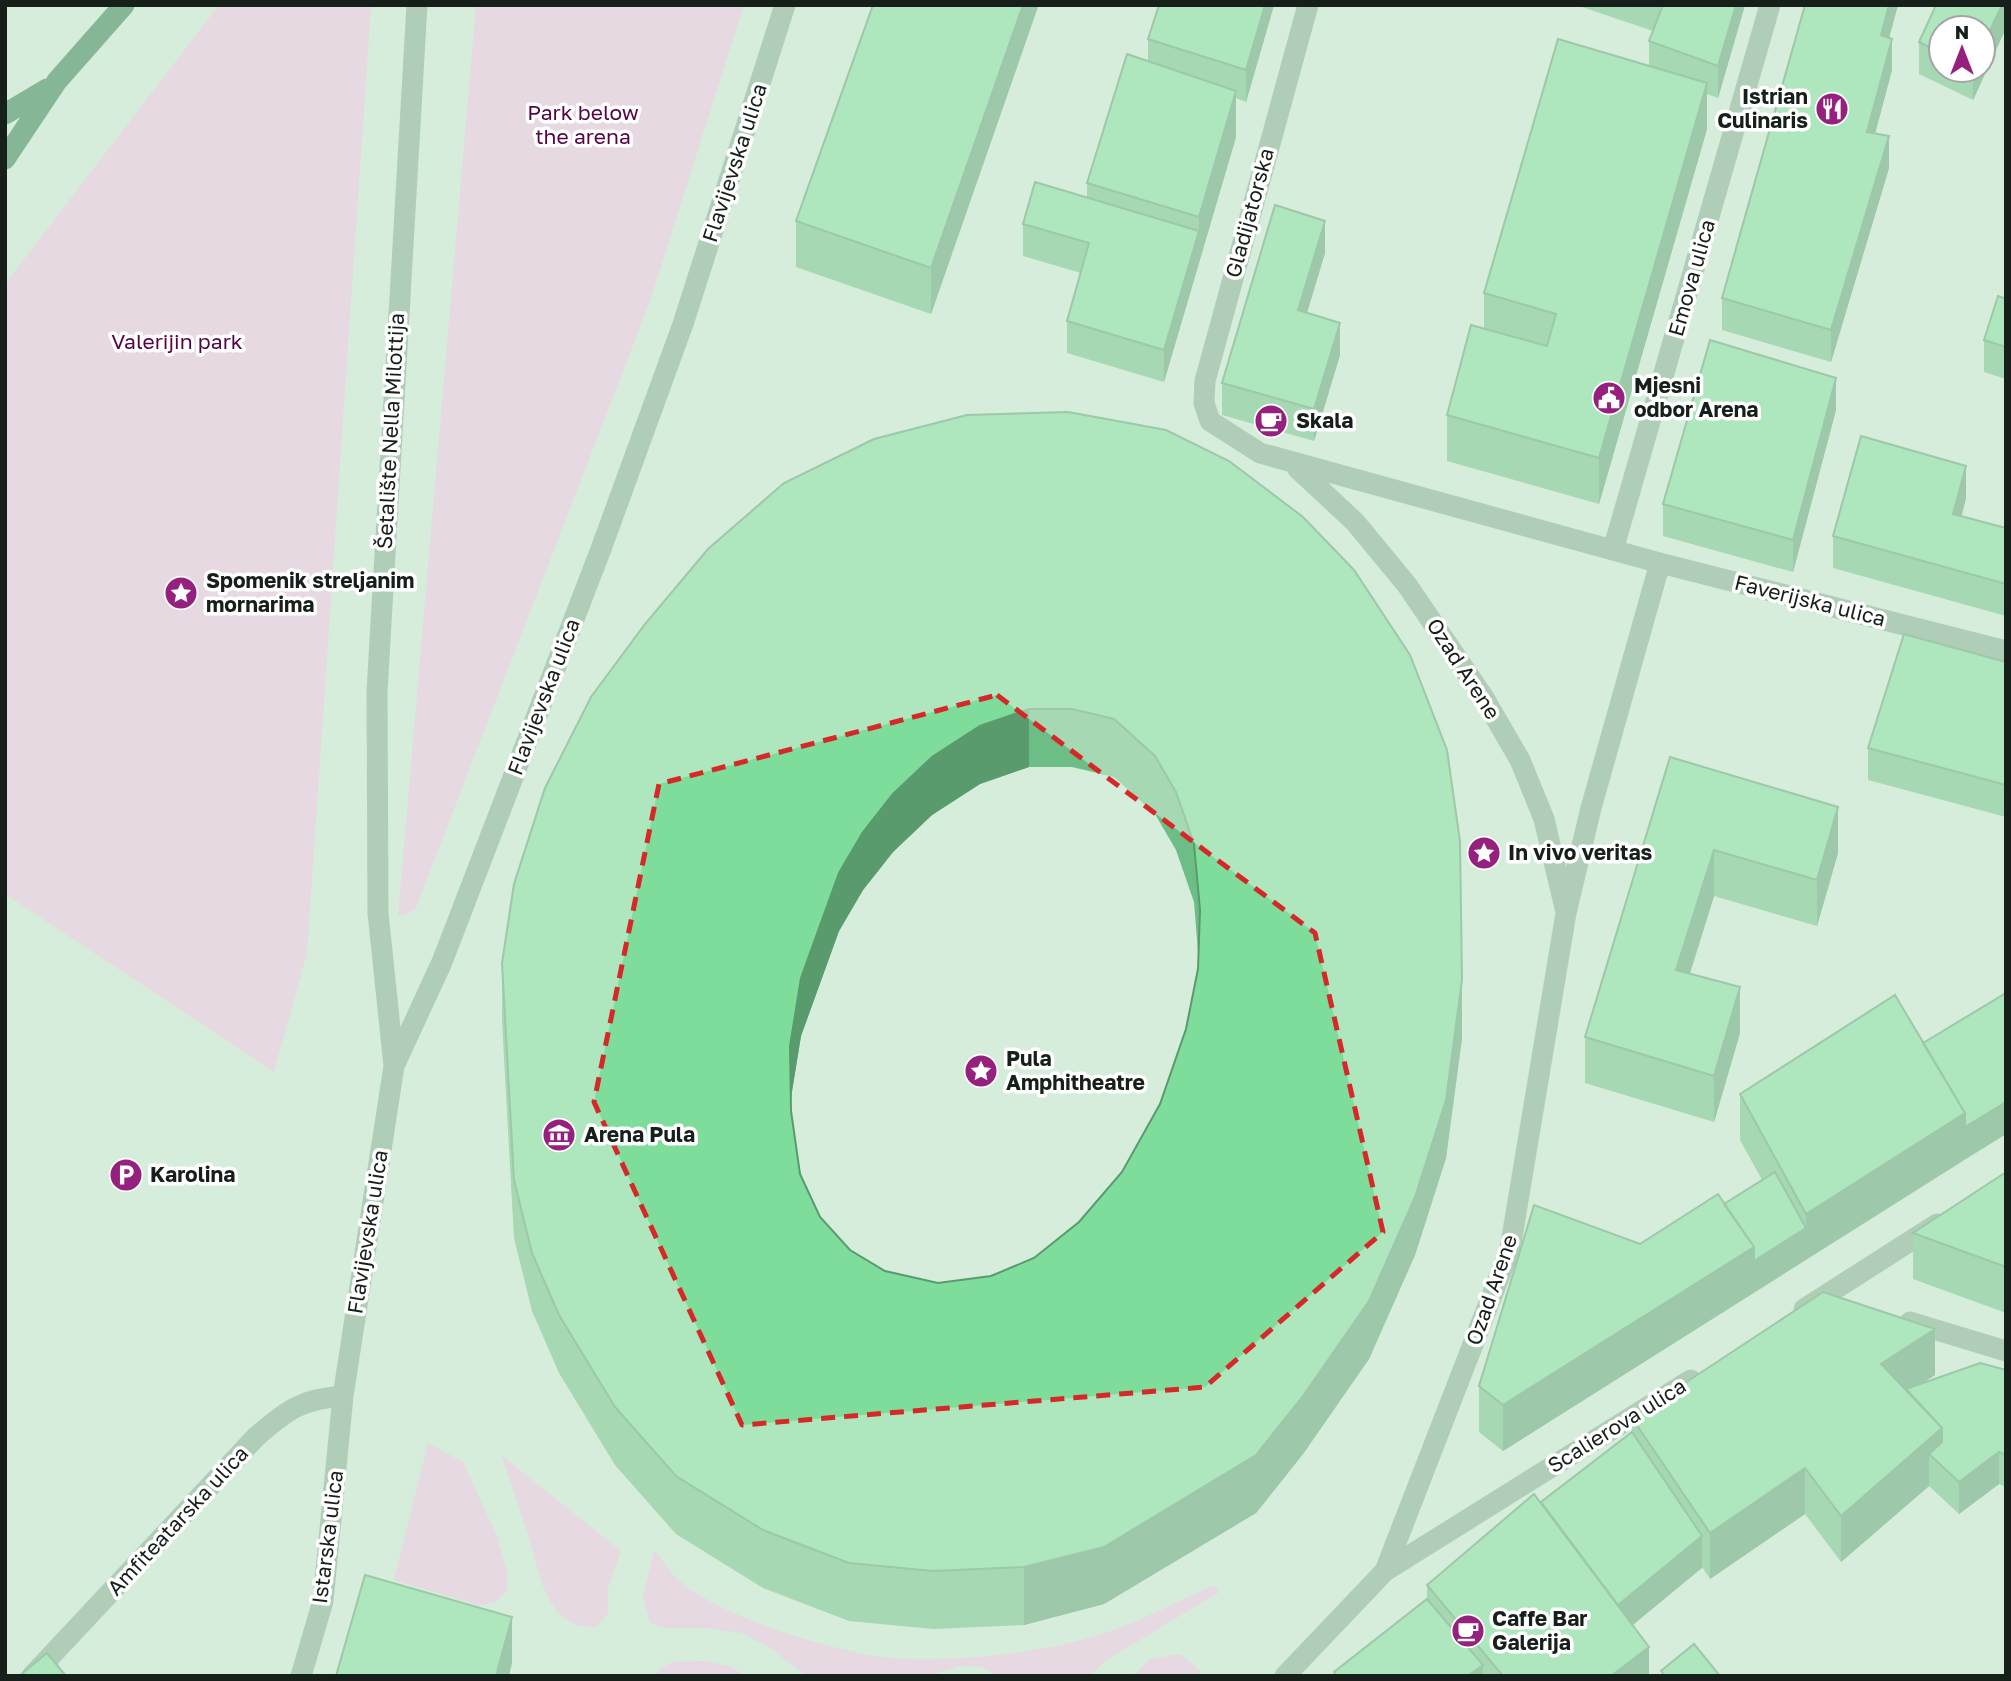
<svg xmlns="http://www.w3.org/2000/svg" width="2011" height="1681" font-family="'Golos Text',sans-serif">
  <style>
    .green { fill: #fbc1e9 }
    .lines { fill: none; stroke-linecap: round; stroke-linejoin: round }
    .minor { stroke: #83a98d; stroke-width: 21 }
    .major { stroke: #257443; stroke-width: 21 }
    .wall { fill: #6dbe86; fill-rule: evenodd }
    .shaded-wall { fill: #599b6d }
    .building { fill: #7fdd9c; stroke: #599b6d; stroke-width: 2; fill-rule: evenodd }
    .marked { fill: none; stroke: #d62828; stroke-width: 5; stroke-dasharray: 14 9; stroke-linejoin: round }
    .labels { text-anchor: middle; stroke-width: 7; stroke-linejoin: round; paint-order: stroke }
    .poi-label { font-size: 21px; font-weight: bold; fill: #161f19; stroke: #fff; text-anchor: start }
    .park-label { font-size: 21px; fill: #540545; stroke: #fff }
    .street-label { font-size: 21px; fill: #161f19; stroke: #fff }
  </style>
  <rect width="100%" height="100%" fill="#d5edda"/>
  <path class="green" d="M219,5H371L307,953L274,1072L5,894V284Z
    M476,5H744L650,301L415,910L398,917Z
    M428,1443L463,1462L497,1536L508,1576L506,1592L494,1603L478,1605L394,1580Z
    M501,1455L621,1551L608,1588V1613L597,1627C547,1631 540,1574 529,1538C520,1510 511,1483 501,1455Z
    M654,1550C661,1558 667,1568 674,1576C712,1615 836,1653 891,1658C952,1663 1043,1653 1102,1634C1140,1622 1178,1601 1214,1585L1219,1592L1105,1661L1090,1676H998L981,1667L960,1666L928,1676H806L773,1650L743,1633L704,1628H664L650,1623L643,1596Z
    M1180,1654L1201,1671L1196,1676H1133L1150,1659Z
    M705,1661L732,1667L744,1676H655C667,1657 685,1661 705,1661Z"/>
  <g class="lines">
    <path class="minor" d="M1308,5L1205,381L1204,403L1210,421L1260,453L1660,563L2006,651
      M1297,468L1355,522L1407,585L1484,698L1520,760L1544,819L1565,908
      M1613,550L1770,5
      M394,1066L378,913L377,692L417,5
      M1804,1309L1937,1224
      M1910,1322L2006,1351
      M1385,1571L1510,1249L1566,913L1591,808L1660,563
      M32,1676L256,1437C287,1410 301,1399 343,1396
      M301,1676L323,1601L343,1396L394,1066L442,962L601,549L683,324L785,5
      M1285,1676L1385,1571L1691,1380"/>
    <path class="major" d="M5,114L47,89
      M5,159L57,81L124,5"/>
  </g>
  <path class="wall" d="M1038,5L931,314L796,267V221Z
    M1274,5L1246,102L1236,98V137L1164,382L1067,353V321L1081,273L1023,256V224L1087,197V183L1148,61V39Z
    M1745,5L1718,98L1707,94V129L1599,504L1447,461V415L1484,329V293L1649,66V41L1653,31L1579,6Z
    M1805,5H1898L1889,38L1892,70L1875,133L1889,168L1831,362L1722,330V298Z
    M1936,5H2006V28L1973,100L1919,74V42ZM1941,28H1983V70H1941Z
    M1325,253L1307,313L1340,355L1314,441L1222,415V383Z
    M2006,299V379L1984,372V340Z
    M1836,410L1793,572L1663,536V504Z
    M874,439L1462,1038L1446,1158L1415,1255L1369,1359L1303,1454L1256,1513L1104,1604L1024,1625L933,1629L849,1621L763,1588L676,1534L615,1465L559,1373L532,1311L514,1238L502,1021V963ZM1029,767H1072L1114,777L1155,814L1176,850L1194,902L1198,952V969L1186,1029L1160,1104L1122,1172L1079,1222L1034,1258L991,1276L938,1283L885,1271L850,1250L820,1217L800,1174L791,1111V1097L801,1036L839,931L863,890L893,852L932,815L980,784Z
    M1966,498L1962,516L2006,528V616L1833,568V536Z
    M2006,662V817L1868,780V748Z
    M1670,757L1838,853L1817,926L1714,896L1690,974L1740,1033L1714,1122L1585,1083V1037Z
    M1923,1043L2006,1134L1503,1451L1479,1432V1386L1640,1244L1724,1204L1762,1180L1740,1140V1094Z
    M2006,1172V1313L1913,1279V1233Z
    M2006,1370V1487L1999,1484L1959,1514L1929,1486L1841,1562L1805,1514L1710,1579L1702,1567L1633,1625L1649,1676H1334V1672L1427,1599V1585L1541,1502L1632,1432V1418L1935,1375L1920,1384Z"/>
  <path class="shaded-wall" d="M1023,5H1038V7L931,314V268Z
    M1265,5H1274L1246,102V70Z
    M1736,5H1745L1718,98V66Z
    M1889,5H1898L1881,67V35Z
    M2002,5H2006V28L1973,100V70H1983V45Z
    M1892,39V70L1867,164V132Z
    M1707,83V129L1599,504V458Z
    M1236,91V137L1164,382V350L1199,231V217Z
    M1889,136V168L1831,362V330Z
    M1325,221V253L1298,342V310Z
    M1340,323V355L1314,441V409Z
    M1836,378V410L1793,572V540Z
    M1966,466V498L1953,546V514Z
    M1029,709V767L980,784L932,815L893,852L863,890L839,931L801,1036L790,1104V1046L801,978L839,873L863,832L893,794L932,757L980,726Z
    M1838,807V853L1817,926V880Z
    M1714,850V896L1676,1016V970Z
    M1462,980V1038L1446,1158L1415,1255L1369,1359L1303,1454L1256,1513L1104,1604L1024,1625V1567Z
    M1740,987V1033L1714,1122V1076Z
    M2006,1102V1134L1965,1159V1127Z
    M1965,1113V1159L1503,1451V1405L1754,1247L1806,1228V1214Z
    M1935,1329V1375L1900,1398L1881,1364Z
    M1942,1428V1467L1929,1454V1486L1841,1562V1516Z
    M1999,1452V1484L1959,1514V1482Z
    M1805,1468V1514L1710,1579V1533Z
    M1702,1536V1568L1613,1641V1609Z
    M512,1617V1663L509,1676H496Z
    M1649,1647V1676H1611Z
    M1483,1665V1676H1468Z"/>
  <path class="building" d="M873,5H1023L931,268L796,221Z
    M1159,5H1265L1246,70L1148,39Z
    M1663,5H1736L1718,66L1649,41Z
    M1805,5H1889L1881,35L1892,39L1867,132L1889,136L1831,330L1722,298Z
    M1936,5H2002L1983,45V28H1941V53L1919,42Z
    M1558,39L1707,83L1599,458L1447,415L1471,325L1547,346L1556,314L1484,293Z
    M1127,54L1236,91L1199,217L1087,183Z
    M1035,182L1199,231L1164,350L1067,321L1089,243L1023,224Z
    M1275,205L1325,221L1298,310L1340,323L1314,409L1222,383Z
    M1998,296L2006,299V347L1984,340Z
    M1710,340L1836,378L1793,540L1663,504Z
    M1068,412L1166,430L1229,461L1303,517L1354,570L1410,655L1447,750L1460,841L1462,980L1446,1100L1415,1197L1369,1301L1303,1396L1256,1455L1104,1547L1024,1567L933,1571L849,1563L763,1530L676,1476L615,1407L559,1315L532,1253L514,1180L502,963L514,884L545,788L591,697L645,624L708,549L784,483L874,439L967,415ZM1029,709H1072L1114,719L1155,756L1176,792L1194,844L1200,910L1198,969L1186,1029L1160,1104L1122,1172L1079,1222L1034,1258L991,1276L938,1283L885,1271L850,1250L820,1217L800,1174L791,1111L790,1046L801,978L839,873L863,832L893,794L932,757L980,726Z
    M1861,436L1966,466L1953,514L2006,528V584L1833,536Z
    M1904,634L2006,662V785L1868,748Z
    M1670,757L1838,807L1817,880L1714,850L1676,970L1740,987L1714,1076L1585,1037Z
    M2006,993V1102L1965,1127V1113L1923,1043Z
    M1895,995L1965,1113L1806,1214L1740,1094Z
    M1775,1172L1806,1228L1754,1261V1247L1724,1204Z
    M2006,1172V1267L1913,1233Z
    M1718,1194L1754,1247L1503,1405L1479,1386L1534,1205L1640,1244Z
    M1823,1292L1935,1329L1881,1364L1942,1428L1841,1516L1805,1468L1710,1533L1632,1418Z
    M1980,1363L2006,1370V1455L1999,1452L1959,1482L1929,1454L1942,1442V1428L1906,1389Z
    M1632,1432L1702,1536L1618,1605L1541,1502Z
    M1534,1494L1649,1647L1611,1676H1503L1427,1585Z
    M365,1575L512,1617L496,1676H336Z
    M1427,1599L1483,1665L1468,1676H1337L1334,1672Z
    M1694,1644L1720,1676H1665L1661,1671Z
    M47,1653L66,1676H19Z"/>
  <path d="M0 0H2011V1681H0ZM997,695L1315,933L1383,1232L1205,1387L742,1425L594,1102L659,784Z" fill="#d5edda" fill-opacity=".55" fill-rule="evenodd"/>
  <path class="marked" d="M997,695L1315,933L1383,1232L1205,1387L742,1425L594,1102L659,784Z"/>
  <defs>
    <symbol id="restaurant-disc" viewBox="-11 -11 22 22"><circle r="9.5" fill="#95207d" stroke="#fff"/><path d="M-5-6h1v4h1v-4h1v4h1v-4h1v5L-1.5 .5V6h-2V.5L-5-1ZM5-6V6H3V1.5H1.5Q1.5-4 5-6Z" fill="#fff"/></symbol>
    <symbol id="civic-disc" viewBox="-11 -11 22 22"><circle r="9.5" fill="#95207d" stroke="#fff"/><path d="M-.6-6.5H3V-4.5H.6V-3L4-1V1h2V6H-6V1h2V-1L-.6-3ZM-1.2 2.5V6h2.4V2.5Z" fill="#fff"/></symbol>
    <symbol id="cafe-disc" viewBox="-11 -11 22 22"><circle r="9.5" fill="#95207d" stroke="#fff"/><path d="M-5.5-4.5H6V0H3Q3 3.5 0 3.5H-2.5Q-5.5 3.5-5.5 0ZM3-3.2v2h1.7v-2ZM-6 4.5H4V6H-6Z" fill="#fff"/></symbol>
    <symbol id="sight-disc" viewBox="-11 -11 22 22"><circle r="9.5" fill="#95207d" stroke="#fff"/><path d="M0-6L1.8-2.2L6-1.7L2.9 1.2L3.7 5.4L0 3.3L-3.7 5.4L-2.9 1.2L-6-1.7L-1.8-2.2Z" fill="#fff"/></symbol>
    <symbol id="museum-disc" viewBox="-11 -11 22 22"><circle r="9.5" fill="#95207d" stroke="#fff"/><path d="M0-6L6-3V-2H-6V-3ZM-5-1h2V3h-2ZM-1-1h2V3h-2ZM3-1h2V3H3ZM-6 4H6V6H-6Z" fill="#fff"/></symbol>
    <symbol id="parking-disc" viewBox="-11 -11 22 22"><circle r="9.5" fill="#95207d" stroke="#fff"/><path d="M-3.5-5.5H1a3.5 3.5 0 0 1 0 7H-1V5.5H-3.5ZM-1-3.4V-.6H.8a1.4 1.4 0 0 0 0-2.8Z" fill="#fff"/></symbol>
  </defs>
  <g fill-rule="evenodd">
    <use href="#restaurant-disc" x="1813" y="90" width="38" height="38"/>
    <use href="#civic-disc" x="1590" y="379" width="38" height="38"/>
    <use href="#cafe-disc" x="1252" y="402" width="38" height="38"/>
    <use href="#sight-disc" x="162" y="574" width="38" height="38"/>
    <use href="#sight-disc" x="1465" y="834" width="38" height="38"/>
    <use href="#sight-disc" x="962" y="1052" width="38" height="38"/>
    <use href="#museum-disc" x="540" y="1116" width="38" height="38"/>
    <use href="#parking-disc" x="107" y="1156" width="38" height="38"/>
    <use href="#cafe-disc" x="1449" y="1612" width="38" height="38"/>
  </g>
  <g class="labels">
    <g class="poi-label">
      <text x="1808" y="104" text-anchor="end">Istrian<tspan x="1808" dy="24">Culinaris</tspan></text>
      <text x="1634" y="393">Mjesni<tspan x="1634" dy="24">odbor Arena</tspan></text>
      <text x="1296" y="428">Skala</text>
      <text x="206" y="588">Spomenik streljanim<tspan x="206" dy="24">mornarima</tspan></text>
      <text x="1508" y="860">In vivo veritas</text>
      <text x="1006" y="1066">Pula<tspan x="1006" dy="24">Amphitheatre</tspan></text>
      <text x="584" y="1142">Arena Pula</text>
      <text x="150" y="1182">Karolina</text>
      <text x="1492" y="1626">Caffe Bar<tspan x="1492" dy="24">Galerija</tspan></text>
    </g>
    <g class="park-label">
      <text x="583" y="120">Park below<tspan x="583" dy="24">the arena</tspan></text>
      <text x="177" y="349">Valerijin park</text>
    </g>
    <g class="street-label">
      <text transform="translate(735 163) rotate(-72)" y="7">Flavijevska ulica</text>
      <text transform="translate(1250 213) rotate(-75)" y="7">Gladijatorska</text>
      <text transform="translate(1692 278) rotate(-74)" y="7">Emova ulica</text>
      <text transform="translate(391 431) rotate(-87)" y="7">Šetalište Nella Milottija</text>
      <text transform="translate(1810 601) rotate(14)" y="7">Faverijska ulica</text>
      <text transform="translate(1463 669) rotate(57)" y="7">Ozad Arene</text>
      <text transform="translate(544 697) rotate(-69)" y="7">Flavijevska ulica</text>
      <text transform="translate(368 1232) rotate(-81)" y="7">Flavijevska ulica</text>
      <text transform="translate(1492 1290) rotate(-71)" y="7">Ozad Arene</text>
      <text transform="translate(1617 1426) rotate(-32)" y="7">Scalierova ulica</text>
      <text transform="translate(178 1521) rotate(-47)" y="7">Amfiteatarska ulica</text>
      <text transform="translate(328 1537) rotate(-83)" y="7">Istarska ulica</text>
    </g>
  </g>
  <rect width="2011" height="1681" fill="none" stroke="#161f19" stroke-width="14"/>
  <g transform="translate(1962 49)"><circle r="33" fill="#ffffff" stroke="#a2a5a3" stroke-width="2"/>
  <path d="M0-5L12 26L0 18L-12 26Z" fill="#95207d"/>
  <text y="-10" font-size="19" font-weight="bold" text-anchor="middle" fill="#161f19">N</text>
  </g>
</svg>
